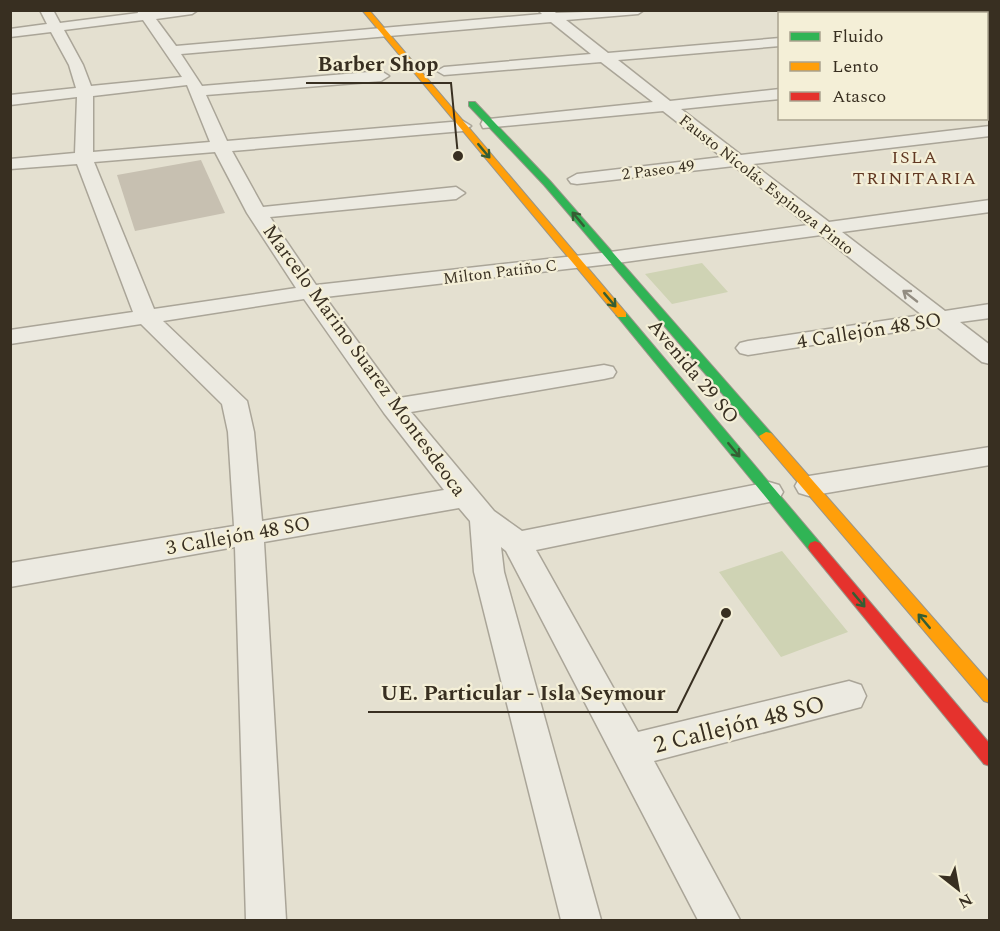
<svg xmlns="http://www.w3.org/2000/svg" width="1000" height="931" font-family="Spectral,serif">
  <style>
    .green { fill: #cfd3b4 }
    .building { fill: #c7c0b1 }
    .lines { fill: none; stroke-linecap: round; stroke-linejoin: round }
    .street-casing { stroke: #aaa598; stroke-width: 3 }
    .fast-casing { stroke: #999588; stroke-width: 2 }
    .slow-casing { stroke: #999588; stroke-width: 2 }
    .jam-casing { stroke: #999588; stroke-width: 2 }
    .street { fill: #eceae1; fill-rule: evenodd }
    .fast { fill: #30b455; fill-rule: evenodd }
    .slow { fill: #ff9f0a; fill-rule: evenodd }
    .jam { fill: #e5322d; fill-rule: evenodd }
    .oneway { stroke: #355e33 }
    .oneway2 { stroke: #928c81 }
    .labels { text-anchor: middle; stroke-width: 4.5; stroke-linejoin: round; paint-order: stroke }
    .far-street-label { font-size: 16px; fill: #382f21; stroke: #f4efd7 }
    .far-neighbourhood-label { font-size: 18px; letter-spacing: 1.5px; fill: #623923; stroke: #f4efd7 }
    .street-label { font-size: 20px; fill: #382f21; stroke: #f4efd7 }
    .near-street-label { font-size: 24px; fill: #382f21; stroke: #f4efd7 }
    .leader { fill: none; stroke: #382f21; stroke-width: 2 }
    .callout-dot { fill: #382f21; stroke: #f4efd7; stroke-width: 2 }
    .callout-label { font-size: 21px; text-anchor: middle; font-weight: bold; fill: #382f21; stroke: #f4efd7; stroke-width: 4.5; stroke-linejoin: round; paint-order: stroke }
  </style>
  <rect width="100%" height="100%" fill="#e4e0d0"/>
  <path class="green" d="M702,263L728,292L672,304L645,274Z
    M782,551L848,632L781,657L719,572Z"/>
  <path class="building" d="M201,160L225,213L135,231L117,175Z"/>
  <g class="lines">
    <defs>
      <path id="street" d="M40,10H53L60,23L138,13L137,10H198L192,14L156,19L176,46L542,14L538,10H553L556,13L644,10L638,14L566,20L608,53L780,38V46L618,60L670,101L780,89V99L681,109L741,155L990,126V136L753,164L829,222L990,200V212L842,232L945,311L990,304V318L960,322L990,345V364L982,362L936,326L748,355L740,353L736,348L740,343L748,341L922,315L821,235L610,264L325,297L399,398L604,365L613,367L616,372L613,377L604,379L411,412L494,511L522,531L769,482L779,485L783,492L779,499L769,502L536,550L638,732L849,681L861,685L866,696L861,707L654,761L740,920H698L506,551L501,547L504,572L601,920H561L474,572L470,521L459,508L264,542L286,920H246L235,547L10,587V563L234,526L228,432L222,404L141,324L10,344V330L133,312L77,164L10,169V159L75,153L77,97L10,105V95L76,88L69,65L51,32L10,37V29L47,24ZM143,20L182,77L91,86L83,65L64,30ZM551,22L591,54L444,67L437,71L444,75L601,62L653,102L489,119L483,120L481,124L483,128L663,111L722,157L577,174L568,179L571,183L577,184L734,166L808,225L610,252L316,285L270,217L456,199L465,193L456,187L263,207L232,151L463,131L471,126L463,121L227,141L206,95L381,81L389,76L381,71L202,86L181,54ZM187,85L210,142L93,152V96ZM215,152L247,213L296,288L154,309L94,162ZM304,299L384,413L444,490L262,521L254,432L247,401L163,321Z
        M818,10H833L835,14H820Z
        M986,11H990V19H986V14H980Z
        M986,47H990V55H986Z
        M986,90H990V100H986Z
        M990,447V465L809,496L799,493L795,486L799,479L809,476Z"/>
      <path id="fast" d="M469,102H475L550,181L771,433L773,436L771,439H761L544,185L469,106Z
        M622,312L626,313L820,543L822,547L820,551H810L618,317L616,315Z"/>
      <path id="slow" d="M362,10H369L626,313V317H618Z
        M766,432L771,433L990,683V703L984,701L761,439L759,436Z"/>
      <path id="jam" d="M815,541L820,543L990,744V766L984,764L810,551L808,547L810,543Z"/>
    </defs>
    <use href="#street" class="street-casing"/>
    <use href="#fast" class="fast-casing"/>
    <use href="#slow" class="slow-casing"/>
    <use href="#jam" class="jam-casing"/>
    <use href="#street" class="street"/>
    <use href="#fast" class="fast"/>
    <use href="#slow" class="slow"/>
    <use href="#jam" class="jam"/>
  </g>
  <defs><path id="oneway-shaft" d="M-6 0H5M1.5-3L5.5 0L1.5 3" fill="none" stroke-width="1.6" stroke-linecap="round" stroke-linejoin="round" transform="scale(1.5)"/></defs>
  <g class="oneway">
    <use href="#oneway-shaft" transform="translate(484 151) rotate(50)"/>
    <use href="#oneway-shaft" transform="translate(578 219) rotate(-130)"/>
    <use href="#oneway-shaft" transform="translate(610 300) rotate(50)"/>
    <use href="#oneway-shaft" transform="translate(734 450) rotate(50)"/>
    <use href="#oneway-shaft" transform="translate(859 600) rotate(50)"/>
    <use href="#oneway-shaft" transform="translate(924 621) rotate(-130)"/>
  </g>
  <use class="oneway2" href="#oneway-shaft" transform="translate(910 296) rotate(-142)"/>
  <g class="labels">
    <g class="far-street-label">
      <text transform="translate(658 169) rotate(-7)" y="6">2 Paseo 49</text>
      <text transform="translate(767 184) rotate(38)" y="6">Fausto Nicolás Espinoza Pinto</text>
      <text transform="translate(500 271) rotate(-7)" y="6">Milton Patiño C</text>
    </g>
    <g class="far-neighbourhood-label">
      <text x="915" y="163">ISLA<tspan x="915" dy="21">TRINITARIA</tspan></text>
    </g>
    <g class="street-label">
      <text transform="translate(869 330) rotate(-9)" y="7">4 Callejón 48 SO</text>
      <text transform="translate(365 360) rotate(54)" y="7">Marcelo Marino Suarez Montesdeoca</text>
      <text transform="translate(694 371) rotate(50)" y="7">Avenida 29 SO</text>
      <text transform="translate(238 535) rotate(-10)" y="7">3 Callejón 48 SO</text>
    </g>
    <g class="near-street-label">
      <text transform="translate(739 724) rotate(-14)" y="8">2 Callejón 48 SO</text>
    </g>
  </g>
  <path class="leader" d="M458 156L451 83H306M726 613L677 712H368"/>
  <g class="callout-dot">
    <circle cx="458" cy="156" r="6"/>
    <circle cx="726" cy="613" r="6"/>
  </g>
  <g class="callout-label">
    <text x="378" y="71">Barber Shop</text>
    <text x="523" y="700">UE. Particular - Isla Seymour</text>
  </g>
  <rect width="1000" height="931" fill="none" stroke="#382f21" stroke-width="24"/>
  <rect x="778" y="12" width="210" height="108" fill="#f4efd7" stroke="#a9a28e" stroke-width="1.5"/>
  <rect x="790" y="32" width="30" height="9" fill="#30b455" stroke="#a9a28e" stroke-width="1.5"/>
  <text x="832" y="42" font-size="18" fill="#382f21">Fluido</text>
  <rect x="790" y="62" width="30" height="9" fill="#ff9f0a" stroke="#a9a28e" stroke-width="1.5"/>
  <text x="832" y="72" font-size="18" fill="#382f21">Lento</text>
  <rect x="790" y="92" width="30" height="9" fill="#e5322d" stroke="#a9a28e" stroke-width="1.5"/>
  <text x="832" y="102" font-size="18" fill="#382f21">Atasco</text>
  <g transform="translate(958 889) rotate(149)" stroke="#f4efd7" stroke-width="4.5" paint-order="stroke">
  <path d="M0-4.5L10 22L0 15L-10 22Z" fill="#382f21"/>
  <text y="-9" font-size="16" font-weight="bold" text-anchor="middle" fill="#382f21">N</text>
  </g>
</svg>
